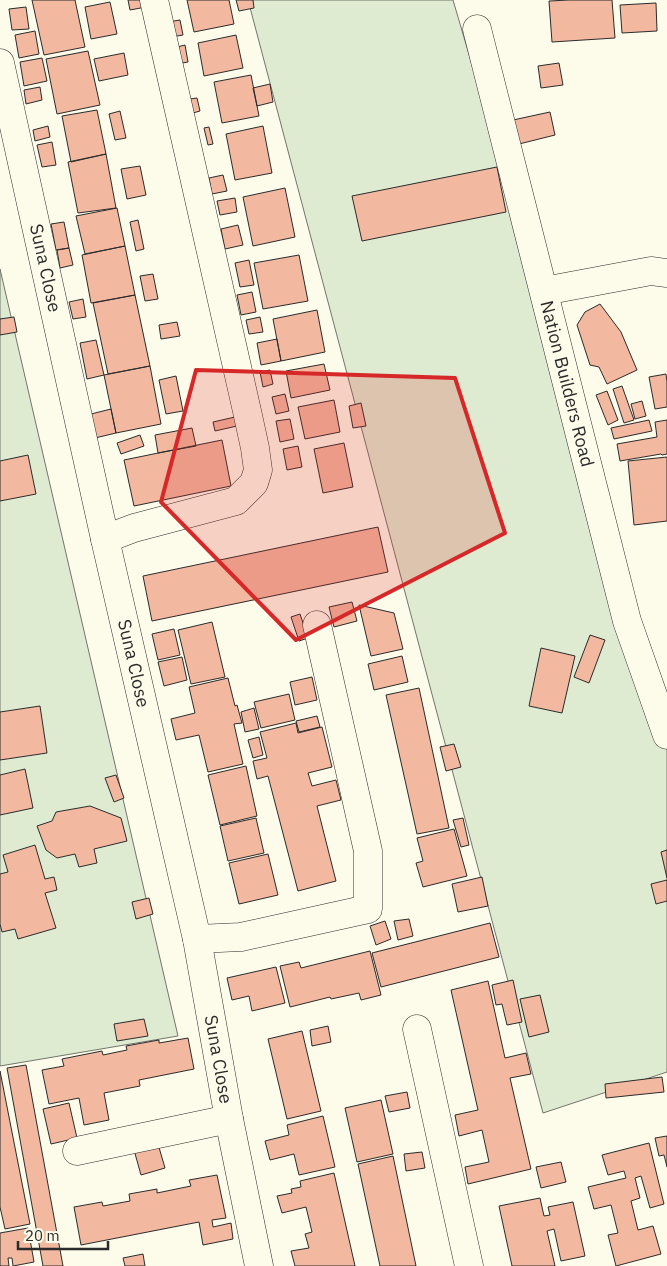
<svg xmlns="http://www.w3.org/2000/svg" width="667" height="1266" font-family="'IBM Plex Sans',sans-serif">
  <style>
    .green { fill: #deebd1; stroke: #74746e }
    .building { fill: #f2b8a0; stroke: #2b2b2b }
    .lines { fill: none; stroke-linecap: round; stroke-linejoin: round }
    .minor-casing { stroke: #2b2b2b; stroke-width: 29 }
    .minor { stroke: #fdfbea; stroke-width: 28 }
    .marked { fill: #d62828; fill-opacity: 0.2; stroke: #d62828; stroke-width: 4; stroke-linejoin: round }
    .labels { text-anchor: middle; stroke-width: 4; stroke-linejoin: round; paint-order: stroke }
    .street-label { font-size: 18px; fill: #2b2b2b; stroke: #fdfbea }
  </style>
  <rect width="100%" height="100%" fill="#fdfbea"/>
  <path class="green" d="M248,0H453L667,729V1072L543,1113Z
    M0,269L178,1036L0,1066Z"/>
  <path class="building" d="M32,0H75L85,47L44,55Z
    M128,0H150L151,6L130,10Z
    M187,0H229L234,24L194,32Z
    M236,0H253L254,8L239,11Z
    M569,0H612L615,38L552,42L549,1Z
    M110,2L117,34L91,39L85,7Z
    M656,3L657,31L622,33L620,5Z
    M26,7L29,29L12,30L9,9Z
    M180,20L183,35L171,37L168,22Z
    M35,31L39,54L19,58L15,35Z
    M236,35L243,68L204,76L198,43Z
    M185,45L188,62L177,64L173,48Z
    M88,51L100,105L57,114L46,59Z
    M124,53L128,75L99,81L94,59Z
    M42,58L47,81L24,86L20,62Z
    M559,63L563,85L541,88L538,66Z
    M251,75L259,116L222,123L214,82Z
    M270,84L273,102L257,106L253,88Z
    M40,87L42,100L26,104L24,90Z
    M197,98L200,111L193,113L190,99Z
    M97,110L106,154L71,162L62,116Z
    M120,111L126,138L115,140L109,114Z
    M550,112L555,135L519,144L513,120Z
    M48,126L50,137L35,141L33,130Z
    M263,126L272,173L235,180L226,134Z
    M209,127L213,144L208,145L204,128Z
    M52,142L56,165L42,167L37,145Z
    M106,154L116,208L78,213L68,162Z
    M140,166L146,195L127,199L121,169Z
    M497,167L506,212L362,241L352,196Z
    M223,175L227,191L212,194L209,178Z
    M285,188L295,237L253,246L243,197Z
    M235,198L237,212L220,215L217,201Z
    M117,208L125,246L85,254L76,216Z
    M138,220L144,249L136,251L130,222Z
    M64,222L69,248L56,250L51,224Z
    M238,225L243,245L225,249L221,229Z
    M125,246L135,295L91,303L82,255Z
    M69,248L73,265L60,268L57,250Z
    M299,255L308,301L263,309L254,263Z
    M249,260L254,285L240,287L235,263Z
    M153,274L158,299L145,301L140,276Z
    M252,292L256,312L241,315L237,295Z
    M135,295L150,366L108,374L93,303Z
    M83,299L86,317L73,319L69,302Z
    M600,304L621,332L637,370L607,384L599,367L590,365L577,325L585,312Z
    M317,310L325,352L281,361L273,319Z
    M14,317L17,332L0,335V319Z
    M260,317L263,332L249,334L246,320Z
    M177,322L180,336L161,339L159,325Z
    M277,339L281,361L261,365L257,343Z
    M96,340L104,375L87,379L80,343Z
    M324,364L330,390L291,398L286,371Z
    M150,366L161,424L116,433L104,375Z
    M270,370L273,384L263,387L260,372Z
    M666,374L667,382V407L655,409L649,377Z
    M176,376L183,411L166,414L159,380Z
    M622,386L634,420L624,423L613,389Z
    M607,391L618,420L608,425L596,395Z
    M285,394L289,411L276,414L272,397Z
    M334,400L340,432L305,439L298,407Z
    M642,401L646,416L635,419L631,404Z
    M361,403L366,426L353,428L349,406Z
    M111,409L116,433L95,438L91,414Z
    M235,417L237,426L215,431L213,422Z
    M290,419L294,439L280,442L276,421Z
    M649,420L652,431L614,439L611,428Z
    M667,420V454L662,455L661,454L620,461L617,444L657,437L655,422Z
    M192,428L196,446L158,453L155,435Z
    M140,435L144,446L121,454L117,443Z
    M222,440L231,486L134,506L124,460Z
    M344,443L353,487L323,493L314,449Z
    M298,446L302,467L287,470L283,449Z
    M28,455L36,494L0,501V461Z
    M667,457V521L634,525L628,461Z
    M378,527L388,572L152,621L143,576Z
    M352,602L357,621L334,627L329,607Z
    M359,605L394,613L403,649L371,656Z
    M300,614L308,638L299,641L291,617Z
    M212,622L225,677L191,684L178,630Z
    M174,629L180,655L158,660L152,634Z
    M590,635L605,640L589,683L574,677Z
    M541,648L575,656L562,713L529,706Z
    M402,656L408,682L374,690L368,664Z
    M182,657L187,680L164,686L158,662Z
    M312,677L317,700L295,705L290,682Z
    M228,678L235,706L237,705L242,723L234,724L243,764L208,772L199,735L176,740L171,719L195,713L189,687Z
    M419,688L449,828L417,834L386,695Z
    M289,694L295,720L261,728L254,702Z
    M40,706L47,753L0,760V712Z
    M254,708L259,729L245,732L241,712Z
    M317,716L320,727L299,732L296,721Z
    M296,723L298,733L322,727L332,767L308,773L312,786L336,780L341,800L317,806L336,881L298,891L268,776L257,779L253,761L267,758L260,732Z
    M259,737L263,755L253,758L248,740Z
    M454,744L461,767L446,771L440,747Z
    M246,766L257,816L220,825L208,775Z
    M25,769L33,808L0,815V775Z
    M116,775L124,798L114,802L105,778Z
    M90,806L121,818L127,841L94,849L97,863L79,867L75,854L57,858L46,850L37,826L52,821L56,812Z
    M256,818L264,853L228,861L220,826Z
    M463,818L469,845L461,847L453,820Z
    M454,829L467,876L423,887L416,863L423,861L417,838Z
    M35,845L45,879L54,877L57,890L45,893L56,928L18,939L15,929L2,932L0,924V874L8,872L3,855Z
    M667,850V878L661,852Z
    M268,854L278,895L239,904L229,863Z
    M482,877L488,906L458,912L452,884Z
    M667,880V901L656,904L651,884Z
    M149,898L153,914L136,919L132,902Z
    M409,919L413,936L398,940L394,921Z
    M385,921L391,939L376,945L370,926Z
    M490,923L499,957L381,987L372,953Z
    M370,951L381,995L361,1000L359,993L331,999L330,997L290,1007L280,966L299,962L301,968Z
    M276,967L285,1003L252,1011L249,996L232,1000L227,978Z
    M513,980L522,1022L507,1025L502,1004L496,1005L492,985Z
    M488,981L505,1058L526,1053L531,1074L510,1078L531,1169L468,1184L465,1167L489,1162L482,1130L459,1136L455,1115L478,1110L451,990Z
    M540,995L549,1032L529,1037L520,999Z
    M144,1019L148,1036L117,1041L114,1024Z
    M328,1026L331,1042L312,1046L310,1030Z
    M302,1031L321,1111L287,1119L268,1039Z
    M188,1038L194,1069L139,1080L140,1086L104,1093L109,1120L84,1125L79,1098L49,1104L42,1070L64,1066L62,1059L102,1051L103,1055L127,1050L126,1046L159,1040V1043Z
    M26,1065L63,1266H43L7,1068Z
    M0,1071L30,1224L5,1229L0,1207Z
    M662,1077L664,1092L606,1098L605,1084Z
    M407,1092L410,1108L389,1112L385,1096Z
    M381,1100L393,1154L357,1162L345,1108Z
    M69,1103L77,1138L51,1144L43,1109Z
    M323,1116L335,1167L299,1175L294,1154L270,1160L265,1141L289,1135L287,1125Z
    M667,1136V1167L664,1155L659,1156L655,1138Z
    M649,1143L664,1204L650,1208L641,1176L635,1178L640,1198L631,1201L638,1230L653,1226L661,1254L616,1266L608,1235L618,1233L611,1205L594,1209L588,1187L626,1178L624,1171L608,1175L602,1155Z
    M158,1144L165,1168L141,1175L134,1150Z
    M422,1152L425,1168L406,1171L404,1154Z
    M393,1156L416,1266H380L358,1164Z
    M561,1162L566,1182L541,1188L536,1167Z
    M334,1173L355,1266H295L291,1251L309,1248L305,1234L312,1232L306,1207L282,1213L277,1196L292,1193L291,1189L301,1187L300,1181Z
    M217,1175L226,1218L212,1220L213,1227L231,1223L233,1239L203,1245L199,1222L81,1245L74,1207L102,1202L103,1206L130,1201L129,1194L157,1189V1193L191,1186L189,1180Z
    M540,1198L544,1216L550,1215L548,1207L573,1202L585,1256L561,1261L554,1229L547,1231L555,1266H512L499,1206Z
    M28,1228L34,1262L13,1266L12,1258H8L9,1266H0V1233Z
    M143,1254L145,1266H125L123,1258Z"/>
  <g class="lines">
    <defs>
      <g id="minor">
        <path id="s1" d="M477,29L627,621L667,735"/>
        <path id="s2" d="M0,63L105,539L197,939L229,1119L259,1266"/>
        <path d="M544,291L651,271L667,273"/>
        <path d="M105,539L134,528L236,501L254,483L258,470L255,448L247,411L154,0"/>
        <path d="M197,939L241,937L368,909V851L317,625"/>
        <path d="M417,1029L469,1266"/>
        <path d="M77,1151L229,1119"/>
      </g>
    </defs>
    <use href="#minor" class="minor-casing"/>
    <use href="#minor" class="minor"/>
  </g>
  <path class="marked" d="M196,370L455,378L505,533L296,640L161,502Z"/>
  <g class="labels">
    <g class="street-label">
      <text dy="6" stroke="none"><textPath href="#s2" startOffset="210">Suna Close</textPath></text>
      <text dy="6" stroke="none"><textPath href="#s1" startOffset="366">Nation Builders Road</textPath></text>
      <text dy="6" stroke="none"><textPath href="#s2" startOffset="615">Suna Close</textPath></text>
      <text dy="6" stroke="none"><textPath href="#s2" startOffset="1020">Suna Close</textPath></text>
    </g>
  </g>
  <path d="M18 1241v8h90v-8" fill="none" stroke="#2b2b2b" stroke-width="2.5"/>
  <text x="25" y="1241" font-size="15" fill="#2b2b2b" stroke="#fdfbea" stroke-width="4" paint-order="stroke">20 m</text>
</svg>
